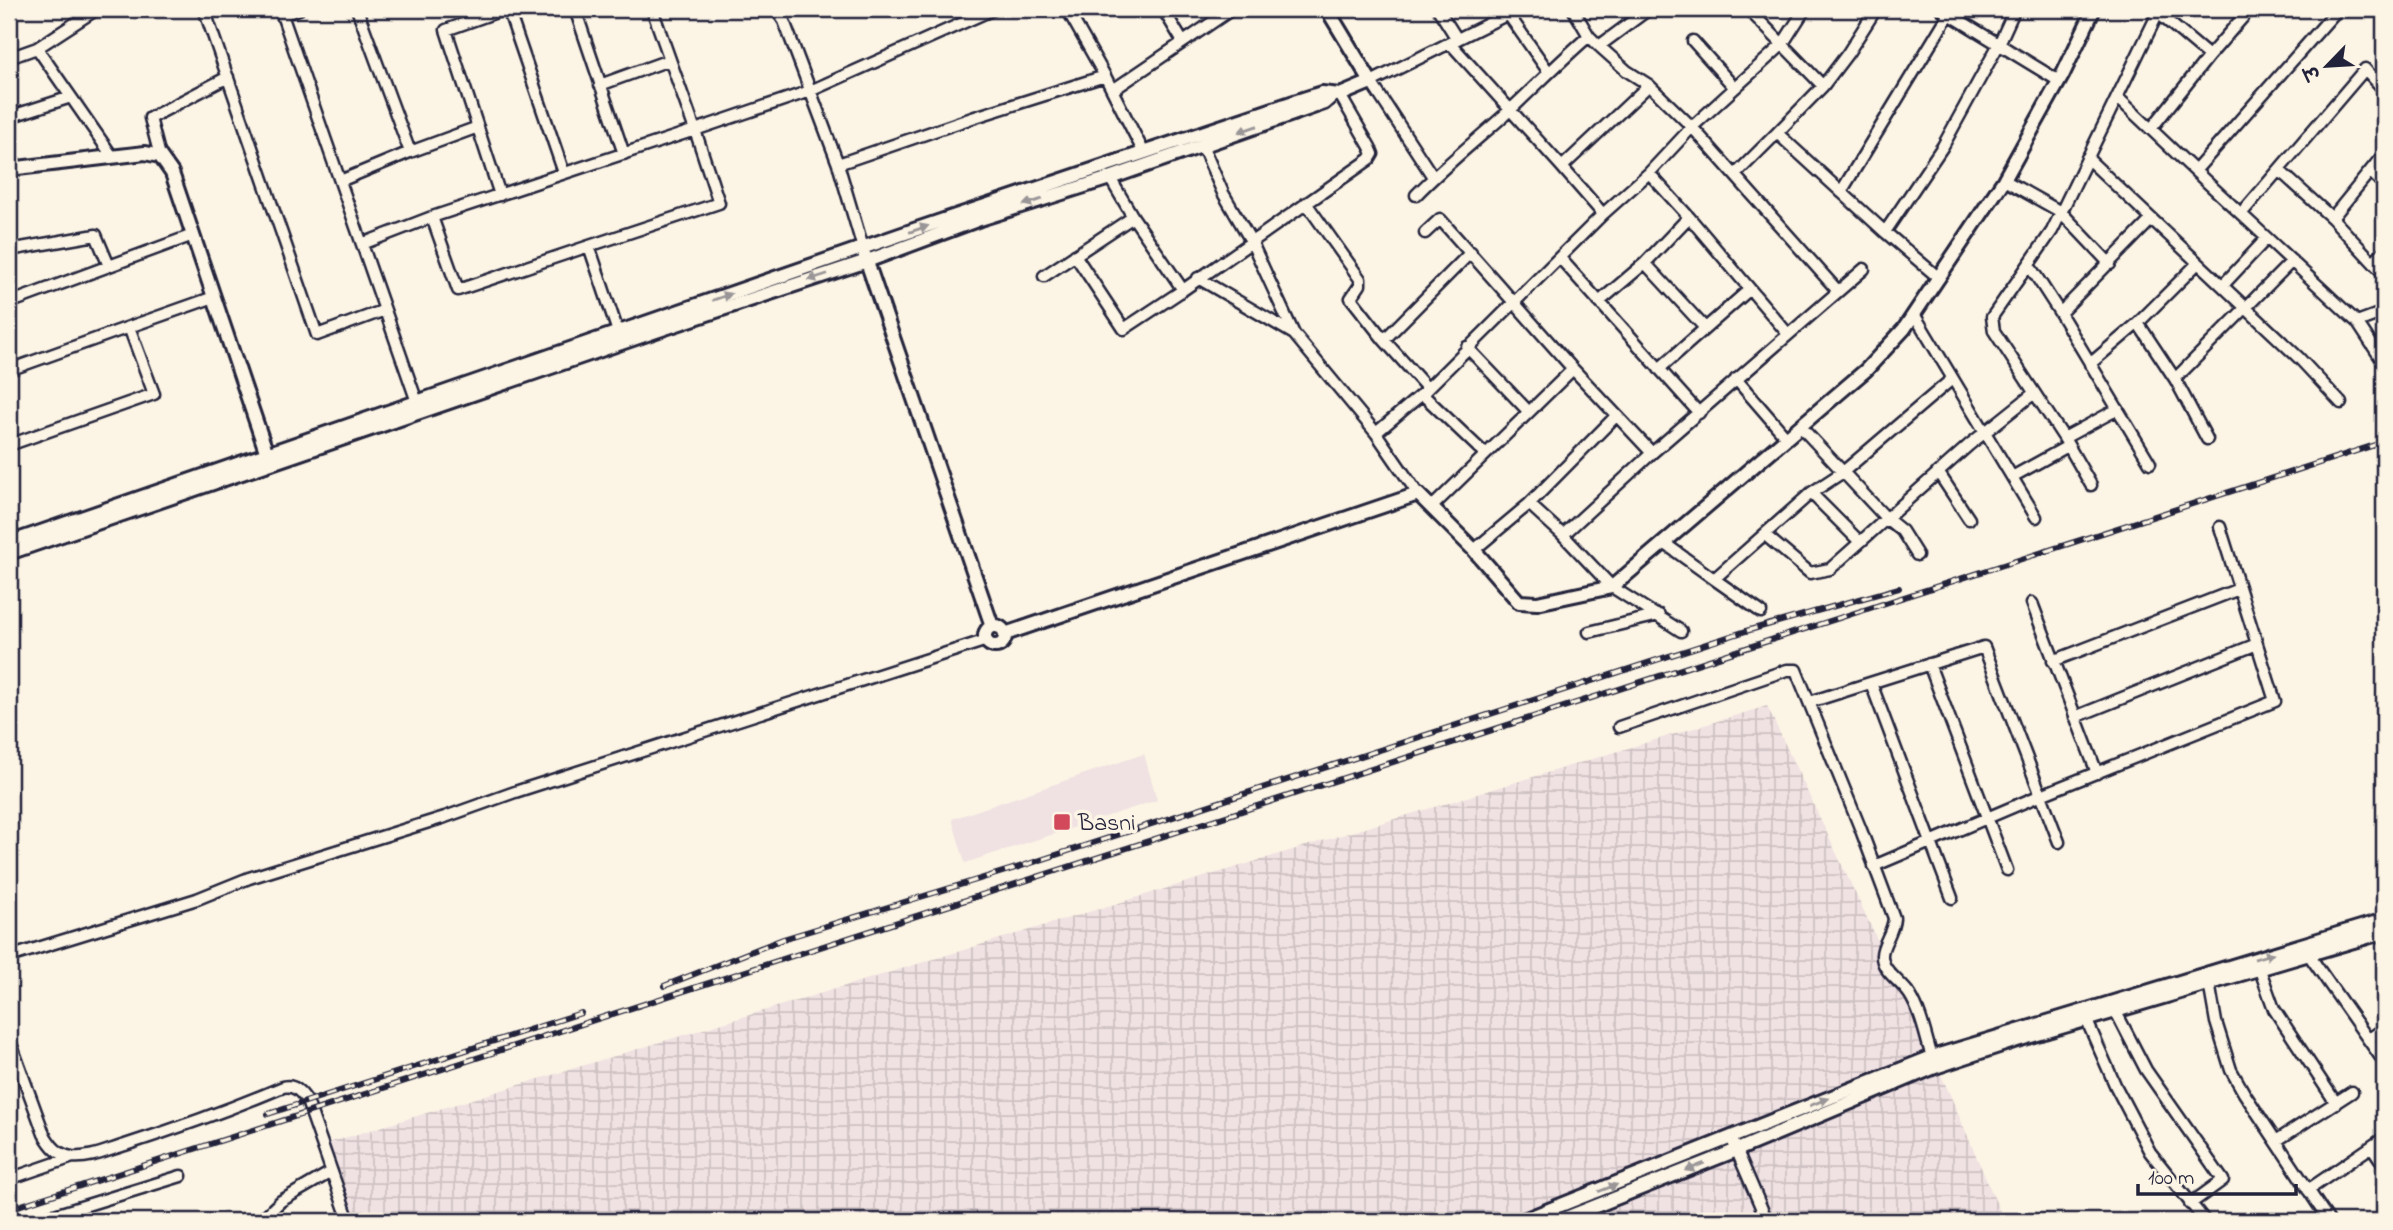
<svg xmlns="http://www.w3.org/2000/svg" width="2393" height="1230" font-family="'Indie Flower','Playpen Sans Deva',sans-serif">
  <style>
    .built { fill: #f0e1e2 }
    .industrial { fill: url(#industrial-grid) }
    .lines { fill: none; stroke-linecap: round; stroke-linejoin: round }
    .minor-casing { stroke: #22223b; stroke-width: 15 }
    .tertiary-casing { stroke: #22223b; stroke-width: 18 }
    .minor { stroke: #fcf5e5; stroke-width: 10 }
    .tertiary { stroke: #fcf5e5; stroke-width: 12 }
    .rail-casing { stroke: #22223b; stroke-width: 6 }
    .rail { stroke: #fcf5e5; stroke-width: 3.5; stroke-dasharray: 10; stroke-linecap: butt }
    .oneway { fill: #9a9698 }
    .poi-dot { fill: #d1495b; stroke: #fcf5e5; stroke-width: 2.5 }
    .labels { text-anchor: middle; stroke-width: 7; stroke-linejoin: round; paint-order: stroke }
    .poi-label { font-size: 24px; fill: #22223b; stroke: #fcf5e5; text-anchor: start }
  </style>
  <defs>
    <pattern id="industrial-grid" width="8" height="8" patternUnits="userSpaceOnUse" patternTransform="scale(1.75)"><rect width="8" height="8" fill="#f0e1e2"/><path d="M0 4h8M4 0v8" fill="none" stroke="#cec1c3"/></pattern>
  </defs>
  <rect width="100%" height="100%" fill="#fcf5e5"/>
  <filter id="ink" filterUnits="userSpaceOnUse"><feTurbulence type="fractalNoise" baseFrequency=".0143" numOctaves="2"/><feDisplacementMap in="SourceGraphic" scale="14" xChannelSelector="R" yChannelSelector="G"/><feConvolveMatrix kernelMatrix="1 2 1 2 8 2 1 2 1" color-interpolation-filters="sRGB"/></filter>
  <g filter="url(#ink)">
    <path class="built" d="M1144,754L1157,800L965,863L952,819Z"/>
    <path class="industrial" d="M1767,706L1948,1090L2004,1221H357L328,1143Z"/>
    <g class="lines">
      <defs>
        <path id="minor" d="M97,9L37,48L112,156
          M204,9L317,335L385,310
          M280,9L417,402
          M357,9L410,152L478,127
          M508,9L564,173
          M575,9L624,154
          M776,9L784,21L838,164L863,248
          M1067,9L1105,76L1144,153
          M1163,9L1183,42
          M1438,9L1457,39
          M1748,9L1823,86
          M1805,9L1782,45L1692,127L1837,290
          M1941,9L2059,81
          M2158,13L2209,56
          M282,15L299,9
          M1693,41L1735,88
          M1450,43L1562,167
          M1599,46L1649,9
          M9,58L37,48
          M600,85L669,60
          M1113,90L1232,9
          M2117,97L2195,171L2338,9
          M9,117L71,97
          M2151,129L2209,56L2250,9
          M1777,133L1823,86L1848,53L1876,9
          M1202,145L1223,193L1251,241L1294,334
          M160,156L150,118L228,77
          M2087,158L2299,358L2341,403
          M838,164L972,118L1105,76
          M2279,170L2332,218L2384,274
          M2195,171L2357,322L2384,363
          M2370,171L2384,185
          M1649,173L1689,217L1788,334
          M1735,175L1777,133L1885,232L1939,278
          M1433,177L1371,82L1508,14L1548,71
          M1110,178L1133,217L1183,290L1370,159L1373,154L1370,147L1340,95
          M2004,180L2061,212L2110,264
          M340,181L410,152
          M1841,192L1949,14
          M500,195L446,30L505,9
          M1416,195C1445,165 1478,139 1509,111C1536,86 1561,60 1589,36
          M1306,203L1360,279V285L1351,298L1384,340L1471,252
          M1603,214L1562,167L1649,85
          M2241,214L2365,69L2384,90
          M432,217L695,130L652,9
          M2332,218L2384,154
          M1885,232L1943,146L1999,44L2015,9
          M1425,233L1440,219L1573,369
          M362,244L432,217L458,290L589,246L618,332
          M589,246L719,203L695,130L810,91L994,9
          M9,250L96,235L109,266
          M1075,255L1124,329L1183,290
          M1560,258L1699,413
          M2373,262L2384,251
          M1645,263L1705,328
          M2029,265L2060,313L2152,219
          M1044,276L1133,217
          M1198,278L1294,334L1376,433L1418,494
          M2223,285L2267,238
          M1599,302L1645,263L1689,217
          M9,303L193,235
          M2060,313L2150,463
          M1914,314L2036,517
          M2357,322L2384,312
          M1384,340L1427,388
          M1467,347L1529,412
          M2090,364L2138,323
          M1659,369L1750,289
          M9,370L129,327
          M1736,379L1786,437
          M2175,379L2138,323L2198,263
          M1422,394L1485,454
          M1800,426L1843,472L1952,379
          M1376,433L1422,394L1603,214L1649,173L1692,127L1649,85L1627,71L1599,46L1589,36L1573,9
          M2064,438L2118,409
          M2207,439L2175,379L2292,261
          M9,445L154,394L129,327L214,297
          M1652,453L1864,269
          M1938,472L1969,519
          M2012,477L2068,446
          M2091,485L2064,438L1994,331L1992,317L2052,231L2160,9
          M1811,493L1860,542
          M1529,504L1563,535
          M1432,507L1573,369L1652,453L1563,535L1612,587L1681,631
          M9,523L16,546
          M1765,535L1810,573L1830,569L1969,445L2033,394
          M1664,543L1714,579L1811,493L1843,472L1886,518L1902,531L1917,555
          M1474,550L1529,504L1616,416
          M1714,579L1761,612
          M2032,603L2097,773
          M1589,632L1659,615
          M2053,661L2239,589
          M1929,664L2007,870
          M1871,683L1952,898
          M1810,702L1984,647L2059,842
          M2075,717L2257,644
          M1619,727L1787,670H1796L1861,830L1894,918C1893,933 1882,944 1882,955C1881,971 1902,982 1910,995C1923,1016 1926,1041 1934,1063
          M1874,866L2041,795L2275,701L2220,527
          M2309,955L2384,1062
          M9,957L197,899L249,878L445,817L515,792L987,640
          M2260,970L2274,1009L2336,1103
          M2208,977L2216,1022L2231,1070L2244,1093L2329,1221
          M2116,1012L2146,1070L2223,1180L2190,1204
          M2087,1021L2116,1087L2150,1152L2205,1221
          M9,1038L44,1134C51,1146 58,1155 72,1157C90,1159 108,1150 125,1145C178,1128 231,1109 283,1087C294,1084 301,1092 307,1101L349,1221
          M2369,1039L2384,1029
          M1731,1137L1767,1221
          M2276,1141L2352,1092
          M2372,1147L2384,1165
          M9,1179L73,1157
          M2308,1190L2384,1138
          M35,1221L181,1176
          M260,1221L281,1201L331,1172"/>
        <path id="tertiary" d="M9,169L145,153L160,156L172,173L267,454
          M865,256L992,626
          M9,543L914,230L1300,100L1322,93L1340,95L1371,82L1327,9
          M9,553L659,330L867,261L980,219L1110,178L1324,103L1333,95
          M985 636a10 10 0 1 1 20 0a10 10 0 1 1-20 0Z
          M1005,634L1418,494L1474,550L1519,602L1537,603L1612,587L1866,370L1904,329L2004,180L2063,74L2094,9
          M1521,1221L1932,1057L2384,920
          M1558,1221L1737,1150L1935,1067L2017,1040L2384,932"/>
      </defs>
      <use href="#minor" class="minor-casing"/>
      <use href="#tertiary" class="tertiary-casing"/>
      <use href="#minor" class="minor"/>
      <use href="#tertiary" class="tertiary"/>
      <defs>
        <path id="rail" d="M664,986L783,939L1019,867L1746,631L1899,588
          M268,1114L581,1013
          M9,1209L2384,442"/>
      </defs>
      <use href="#rail" class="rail-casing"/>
      <use href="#rail" class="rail"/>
    </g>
    <defs><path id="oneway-solid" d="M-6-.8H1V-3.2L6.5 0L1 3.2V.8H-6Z" transform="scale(1.75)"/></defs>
    <g class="oneway">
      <use href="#oneway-solid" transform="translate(1248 129) rotate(161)"/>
      <use href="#oneway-solid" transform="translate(1033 202) rotate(163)"/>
      <use href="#oneway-solid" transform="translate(919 229) rotate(-19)"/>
      <use href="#oneway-solid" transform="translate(818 277) rotate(162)"/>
      <use href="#oneway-solid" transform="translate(722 297) rotate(-19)"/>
      <use href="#oneway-solid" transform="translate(2264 956) rotate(-17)"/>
      <use href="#oneway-solid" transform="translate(1819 1102) rotate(-22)"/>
      <use href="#oneway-solid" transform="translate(1695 1167) rotate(158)"/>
      <use href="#oneway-solid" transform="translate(1608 1188) rotate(-21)"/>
    </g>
  </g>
  <rect class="poi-dot" x="1053" y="813" width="18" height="18" rx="3.5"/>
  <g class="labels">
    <g class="poi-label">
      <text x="1078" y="830">Basni</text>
    </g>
  </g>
  <rect width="2393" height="1230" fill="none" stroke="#fcf5e5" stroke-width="35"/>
  <rect x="18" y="18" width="2358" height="1195" fill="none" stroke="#22223b" stroke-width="2.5" filter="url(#ink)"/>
  <g transform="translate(2327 66) rotate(245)" stroke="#fcf5e5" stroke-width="5" paint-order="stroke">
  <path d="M0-5L12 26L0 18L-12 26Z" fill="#22223b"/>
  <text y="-10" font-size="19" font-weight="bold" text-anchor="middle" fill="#22223b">उ</text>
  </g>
  <path d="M2138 1184v10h158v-10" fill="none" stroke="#22223b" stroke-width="3.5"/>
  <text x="2148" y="1184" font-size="21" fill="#22223b" stroke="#fcf5e5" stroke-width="5" paint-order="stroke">100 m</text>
</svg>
